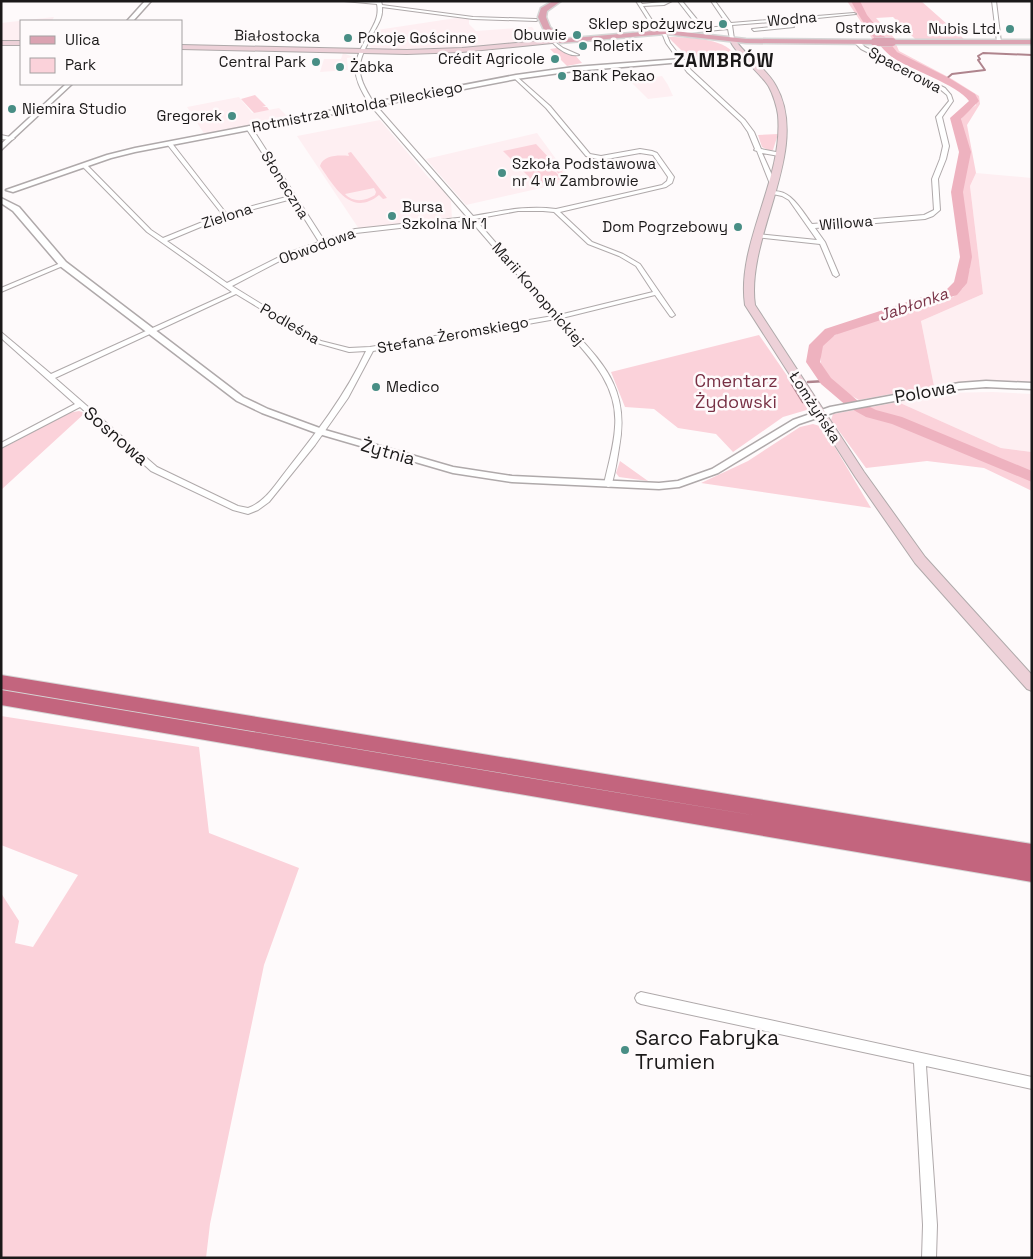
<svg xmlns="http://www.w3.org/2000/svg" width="1033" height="1259" font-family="'Space Grotesk',sans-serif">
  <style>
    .built { fill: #feeff2 }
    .green { fill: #fbd2da; fill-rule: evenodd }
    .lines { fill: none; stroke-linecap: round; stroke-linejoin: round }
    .stream-far1 { stroke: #af848d; stroke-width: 2 }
    .stream { stroke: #af848d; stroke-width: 2.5 }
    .river { fill: #eeb2bf; fill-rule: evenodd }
    .minor-casing { stroke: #afa9aa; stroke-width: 2 }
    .tertiary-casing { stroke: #afa9aa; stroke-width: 3 }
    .secondary-casing { stroke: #afa9aa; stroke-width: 2 }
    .primary-casing { stroke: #d6d6d6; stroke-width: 3 }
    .motorway-casing { stroke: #d6d6d6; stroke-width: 2 }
    .minor { fill: #fff; fill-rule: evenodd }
    .tertiary { fill: #fff; fill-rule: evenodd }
    .secondary { fill: #edd1d8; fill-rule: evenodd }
    .primary { fill: #dba3b2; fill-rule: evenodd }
    .motorway { fill: #c3657e; fill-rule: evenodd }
    .primary-bridge-casing { stroke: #d6d6d6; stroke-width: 9; stroke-linecap: butt }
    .primary-bridge { stroke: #dba3b2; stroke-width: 8 }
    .poi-dot { fill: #488e85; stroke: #fefafb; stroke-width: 2 }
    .labels { text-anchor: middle; stroke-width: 5; stroke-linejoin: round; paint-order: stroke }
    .far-street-label { font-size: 15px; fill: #1b1919; stroke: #fefafb }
    .far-poi-label { font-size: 15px; fill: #1b1919; stroke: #fefafb; text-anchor: start }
    .far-water-label { font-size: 16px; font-style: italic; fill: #783145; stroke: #fefafb }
    .park-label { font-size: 18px; fill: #783145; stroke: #fefafb }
    .street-label { font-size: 18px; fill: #1b1919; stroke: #fefafb }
    .far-district-label { font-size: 19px; font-weight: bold; letter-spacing: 1px; fill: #1b1919; stroke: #fefafb }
    .near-poi-label { font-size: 21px; fill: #1b1919; stroke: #fefafb; text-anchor: start }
  </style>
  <rect width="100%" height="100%" fill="#fefafb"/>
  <path class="built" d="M54,17L52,21H21V40H1V23Z
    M456,18L469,19V24L476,31L532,27L542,39L539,41L450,48L376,50L372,49L368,45L377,30Z
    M343,53L353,57L347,58L348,70L320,72L324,59H341Z
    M662,76L668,85L673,96L648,99L630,81Z
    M239,97L252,113L279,108L288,117L205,135L187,107Z
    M380,120L429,178L437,183L451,201L452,219L359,229L297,136Z
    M537,133L572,181L466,205L426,159Z
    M976,173L1032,178V385L985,382L934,386L921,321L983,294L970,186Z
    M993,392L1032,394V452L1001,448L898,402L939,393Z"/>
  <path class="green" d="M847,1H921L964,39H915L893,17L876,18L896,40H873Z
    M668,37C684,37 725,38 734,54L689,58Z
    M887,44H896L899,51L952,79L979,96L980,104L967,125L976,173L970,186L983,294L921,321L934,386L859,400L836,387L821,368L820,347L830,338L848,328L917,306L953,297L963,288L970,268L960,186C962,175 968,167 968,156C968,128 945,127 976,105V101C958,75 910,68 887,44Z
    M557,48L575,55L582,63L567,66L550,49Z
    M255,95L266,106L262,107H267L269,110L254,113L241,99Z
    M778,134L773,150H768L762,147L758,135Z
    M536,144L567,177L563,178L547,162L562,179L536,184L503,151Z
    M351,152L387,198L383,199L379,195C351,218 334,186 320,166C323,155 339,155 349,156L348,153ZM374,188L376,192L375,195C366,201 353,203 345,194Z
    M759,335L810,409L783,417L733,452L716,434L678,428L654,409L625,407L611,372Z
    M898,402L1001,448L1032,452V491L984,468L927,461L866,468L831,420L833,414Z
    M79,411L85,413L1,490V449L68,413Z
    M813,424L823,427L871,508L701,483L748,461L800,427Z
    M620,461L648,481L619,477L616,473Z
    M1,716L199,747L209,833L299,868L264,965L210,1224L206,1258H1V893L19,921L15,943L33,947L78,875L1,845Z"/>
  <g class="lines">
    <path class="stream-far1" d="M945,80L952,74L985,70L978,60L980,59L978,56L983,53L1032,55"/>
    <path class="stream" d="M808,382L826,381
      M792,384L803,402"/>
    <path class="river" d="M851,1H860L867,15L897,52L949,78L975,94L979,101L961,119L971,152L963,192L972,257L967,283L957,295L835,335L823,346L820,362L831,378L858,401L876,410L902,417L1032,471V482L892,424L866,417L848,407L821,384L806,362L809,345L825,329L947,289L954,282L960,257L951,192L959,152L950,118L969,101C958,85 909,69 892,57C879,48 858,15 851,1Z"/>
    <defs>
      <path id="minor" d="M344,1H381L382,5L473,17L536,19L538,20L536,21L473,19L382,7C383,16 379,23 375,30C357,63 353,70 374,103L473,216C501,211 527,205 556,209L662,185L667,181L668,177L653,155L640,153L601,160L586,156L546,108L514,78V76H516L550,106L590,154L601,156L640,149L652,151L657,153L674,177L672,183L666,187L560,212L592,242L623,254L640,264L675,315L672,317L670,316L655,295L562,318C600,361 631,385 619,448C617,460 615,475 611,486L608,487L604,484C608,465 614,446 615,427C619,381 583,351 556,319L373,351L348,398L315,445L269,502L258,510L248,514L233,510L151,471L80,407L1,448V443L75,404L1,338V332L51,374L232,292L147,232L82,166V164H86L151,230L163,238L222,214L167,144V142H171L226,213L290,196L246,128L249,126L252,128L324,240L355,229L467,217L370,105C349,72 352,63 371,30C376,21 379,14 377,4ZM292,199L319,242L287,253L227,283L167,241L227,216ZM518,211H543L554,212L588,244L619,256L636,266L653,292L559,315L475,219ZM470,220L553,316L370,347L349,348L321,341L232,286L291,255L356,233ZM236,294L317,343L349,352L366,351C345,396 316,433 286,471C275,485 265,502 248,508L238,506L157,467L55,378Z
        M636,1H640L642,4L672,1L664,5L643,6L659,31H655Z
        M678,1H682L704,28L728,26L711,1H715L731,23L854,13L856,14L789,21L794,27L754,31L752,29L789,25L784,21L732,25L734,39L732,40L730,39L728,29L677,34V32L685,30L699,28Z
        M992,1H996L1001,42L999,43L997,42Z
        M662,33H666L670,43L683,60L751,56V57L749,58L685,62L691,70L745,120L754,132L761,149L781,153L782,154L779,156L762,153L776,184L775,185L770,184L757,151L754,150L755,149L748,132L741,122L687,72L666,43Z
        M855,41H859L865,47L945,88L951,95L953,101L942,117L949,146L946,159L938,179L940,210L933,216L925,219L815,228L825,242L839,275L836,277L833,275L820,244L756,237V235L758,234L817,240L789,200L782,196L768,193C788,184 802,211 812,224L924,215L934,210L932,179L940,159L943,146L936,117L949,101L947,95L941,90L861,49L855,43Z
        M555,42L563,48L579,55C570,57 559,50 553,43Z
        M1,135L15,138L12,140L1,139Z
        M63,262L66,264L65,265L1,292V288Z
        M641,992L1032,1077V1089L926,1066L937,1225L936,1258H922L923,1225L914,1063L641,1004L637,1002L635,998L637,994Z"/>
      <path id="tertiary" d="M145,1H151L133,21H127Z
        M681,59L683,60V62L574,71L516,79L135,152L111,158L13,192L6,190L107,155L135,148L516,75L574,67Z
        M66,84H72L1,150V144Z
        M1,198L19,207L66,262L243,397L268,409L325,430L453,467L512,476L659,483L678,481L712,469L793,420L830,407L959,383L986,381L1032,383V389L986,387L959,389L835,412L799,424L718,473L679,487L659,489L512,482L453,473L319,434L262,413L237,401L60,266L13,211L1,203Z"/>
      <path id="secondary" d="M730,38H734C745,56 766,67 776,86C812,149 745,237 755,305L864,472L925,557L1032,675V691L1027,689L915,563L856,478L745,305C736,243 784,179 778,115C777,107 773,94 769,87C762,74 729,48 730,38Z
        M560,39L564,41L562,42L462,52L407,54L181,49V45L407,50L462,48Z
        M1,41H21V45H1Z"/>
      <path id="primary" d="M553,1H561L547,11L546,17L550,27L562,39L665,30L746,39L875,40L879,42L875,44L746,43L665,34L560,43L544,30L538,17L541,8Z
        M889,40H1032V44H889Z"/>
      <path id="motorway" d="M1,675L1032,844V882L1,705V690L800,823L1,689Z"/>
    </defs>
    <use href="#minor" class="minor-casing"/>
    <use href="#tertiary" class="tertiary-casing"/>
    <use href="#secondary" class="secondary-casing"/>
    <use href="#primary" class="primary-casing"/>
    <use href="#motorway" class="motorway-casing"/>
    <use href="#minor" class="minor"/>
    <use href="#tertiary" class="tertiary"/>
    <use href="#secondary" class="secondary"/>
    <use href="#primary" class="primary"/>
    <use href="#motorway" class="motorway"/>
    <defs>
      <path id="primary-bridge" d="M875,42H892"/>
    </defs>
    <use href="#primary-bridge" class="primary-bridge-casing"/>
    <use href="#primary-bridge" class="primary-bridge"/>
  </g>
  <g class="poi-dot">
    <circle cx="723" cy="24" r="5"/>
    <circle cx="1010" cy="29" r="5"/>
    <circle cx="577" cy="35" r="5"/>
    <circle cx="348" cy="38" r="5"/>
    <circle cx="583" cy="46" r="5"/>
    <circle cx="555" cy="59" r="5"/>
    <circle cx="316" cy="62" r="5"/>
    <circle cx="340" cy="67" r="5"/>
    <circle cx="562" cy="76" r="5"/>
    <circle cx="12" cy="109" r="5"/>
    <circle cx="232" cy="116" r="5"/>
    <circle cx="502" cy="173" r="5"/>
    <circle cx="392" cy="216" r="5"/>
    <circle cx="738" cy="227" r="5"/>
    <circle cx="376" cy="387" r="5"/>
    <circle cx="625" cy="1050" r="5"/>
  </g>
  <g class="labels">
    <g class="far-street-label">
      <text transform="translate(792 19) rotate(-5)" y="5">Wodna</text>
      <text x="873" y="33">Ostrowska</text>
      <text transform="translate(277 36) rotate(1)" y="5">Białostocka</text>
      <text transform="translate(905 70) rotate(28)" y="5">Spacerowa</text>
      <text transform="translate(357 107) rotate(-11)" y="5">Rotmistrza Witolda Pileckiego</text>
      <text transform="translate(285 185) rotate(58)" y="5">Słoneczna</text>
      <text transform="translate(227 216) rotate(-18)" y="5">Zielona</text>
      <text transform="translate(846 223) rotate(-5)" y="5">Willowa</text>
      <text transform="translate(317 246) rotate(-20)" y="5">Obwodowa</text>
      <text transform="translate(538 294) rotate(49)" y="5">Marii Konopnickiej</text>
      <text transform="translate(290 324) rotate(30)" y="5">Podleśna</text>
      <text transform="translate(453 335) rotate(-10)" y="5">Stefana Żeromskiego</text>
      <text transform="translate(815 407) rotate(57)" y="5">Łomżyńska</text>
    </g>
    <g class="far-poi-label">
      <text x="713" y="29" text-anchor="end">Sklep spożywczy</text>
      <text x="1000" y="34" text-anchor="end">Nubis Ltd.</text>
      <text x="567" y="40" text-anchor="end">Obuwie</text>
      <text x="358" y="43">Pokoje Gościnne</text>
      <text x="593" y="51">Roletix</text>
      <text x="545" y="64" text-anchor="end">Crédit Agricole</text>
      <text x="306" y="67" text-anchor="end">Central Park</text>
      <text x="350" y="72">Żabka</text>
      <text x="572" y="81">Bank Pekao</text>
      <text x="22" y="114">Niemira Studio</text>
      <text x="222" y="121" text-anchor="end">Gregorek</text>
      <text x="512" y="169">Szkoła Podstawowa<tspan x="512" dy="17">nr 4 w Zambrowie</tspan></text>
      <text x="402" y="212">Bursa<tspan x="402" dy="17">Szkolna Nr 1</tspan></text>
      <text x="728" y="232" text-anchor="end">Dom Pogrzebowy</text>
      <text x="386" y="392">Medico</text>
    </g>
    <g class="far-water-label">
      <text transform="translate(913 304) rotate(-19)" y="6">Jabłonka</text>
    </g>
    <g class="park-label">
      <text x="736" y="387">Cmentarz<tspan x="736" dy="21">Żydowski</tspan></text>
    </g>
    <g class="street-label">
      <text transform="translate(925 392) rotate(-10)" y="6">Polowa</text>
      <text transform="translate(116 436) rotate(41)" y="6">Sosnowa</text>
      <text transform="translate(388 452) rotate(16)" y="6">Żytnia</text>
    </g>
    <g class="far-district-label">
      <text x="724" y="67">ZAMBRÓW</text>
    </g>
    <g class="near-poi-label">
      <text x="635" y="1045">Sarco Fabryka<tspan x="635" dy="24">Trumien</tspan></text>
    </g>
  </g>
  <rect width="1033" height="1259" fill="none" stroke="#1b1919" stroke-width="5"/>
  <rect x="20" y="20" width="162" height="65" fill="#fefafb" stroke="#a3a0a1"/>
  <rect x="30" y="36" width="25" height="8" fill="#dba3b2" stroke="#a3a0a1"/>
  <text x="65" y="45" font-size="15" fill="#1b1919">Ulica</text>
  <rect x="30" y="58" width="25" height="15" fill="#fbd2da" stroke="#a3a0a1"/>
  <text x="65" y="70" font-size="15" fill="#1b1919">Park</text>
</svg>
